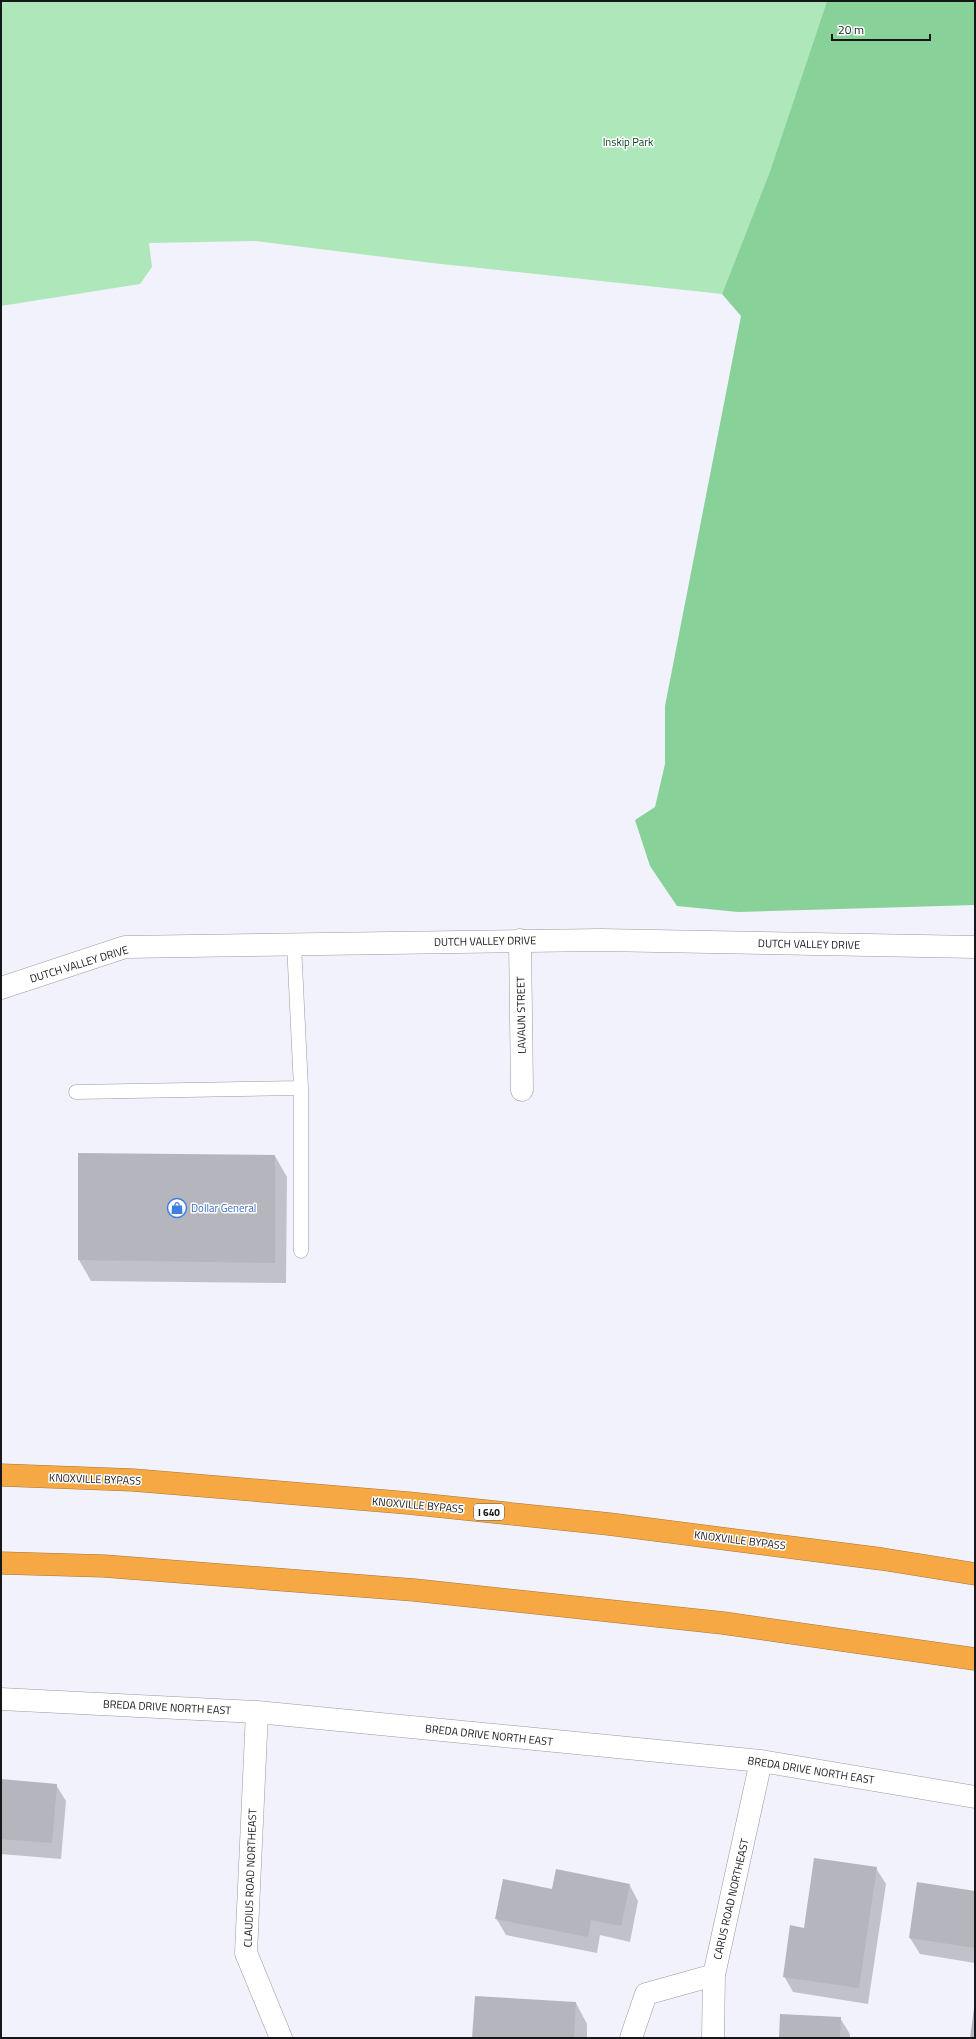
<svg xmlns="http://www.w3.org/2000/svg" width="976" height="2039" font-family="'Titillium Web',sans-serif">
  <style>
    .green { fill: #aee7ba }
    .forest { fill: #88d198 }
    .shadow { fill: #0003 }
    .building { fill: #b5b5be }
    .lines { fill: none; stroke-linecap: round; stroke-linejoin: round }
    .lane-casing { stroke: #9999a2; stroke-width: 15 }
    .street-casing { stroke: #9999a2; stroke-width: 23 }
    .secondary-casing { stroke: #9999a2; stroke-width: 23 }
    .highway-casing { stroke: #a87536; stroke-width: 23 }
    .lane { stroke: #fff; stroke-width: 14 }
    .street { stroke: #fff; stroke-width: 22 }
    .secondary { stroke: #fff; stroke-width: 22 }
    .highway { stroke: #f6a845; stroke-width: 22 }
    .labels { text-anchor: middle; stroke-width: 3; stroke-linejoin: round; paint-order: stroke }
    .shield { fill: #fff; stroke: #5d5d5f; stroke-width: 1 }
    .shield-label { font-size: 10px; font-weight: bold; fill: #17171a }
    .park-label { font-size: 11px; fill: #053e1b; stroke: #fff }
    .street-label { font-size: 11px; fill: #17171a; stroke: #fff }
    .shop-label { font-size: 11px; fill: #366cbe; stroke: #fff; text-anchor: start }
  </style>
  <rect width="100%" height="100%" fill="#f2f2fc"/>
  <path class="green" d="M1,1H827L769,174L722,294L432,263L255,241L149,243L152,267L140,284L1,306Z"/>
  <path class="forest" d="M827,1H975V905L738,912L677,906L650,866L635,820L655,807L665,764V706L741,316L722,294L769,174Z"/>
  <path class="shadow" d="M79,1154L275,1156L287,1177L286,1283L91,1281L79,1260Z
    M1,1780L56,1785L66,1801L61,1859L1,1854Z
    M876,1868L886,1884L868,2004L793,1992L784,1976L805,1929Z
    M629,1884L638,1901L630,1942L600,1935L597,1953L506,1935L496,1918L553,1890Z
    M975,1892V1963L920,1954L910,1938Z
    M576,2003L587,2024V2038H473Z
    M975,2009V2038H971Z
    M840,2018L850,2034V2038H780Z"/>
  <path class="building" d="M78,1153L275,1155V1263L78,1260Z
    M1,1779L57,1784L52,1843L1,1839Z
    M814,1858L877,1867L859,1988L783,1977L790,1925L804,1928Z
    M556,1869L630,1884L621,1926L591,1920L588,1937L495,1919L503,1879L552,1889Z
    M917,1882L975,1891V1948L909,1938Z
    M475,1996L576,2002L574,2038H472Z
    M974,2008L975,2038H970Z
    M780,2014L841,2017L840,2038H779Z"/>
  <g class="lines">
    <defs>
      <path id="lane" d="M294,944L301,1088V1251
        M76,1092L301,1088"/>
      <path id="street" d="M520,940L522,1090
        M1,1699L257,1712L761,1761L975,1797
        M257,1712L246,1953L281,2038
        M631,2038L646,1994L714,1975
        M713,2038L714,1975L761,1761"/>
      <path id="secondary" d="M1,988L125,947L601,940L975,947"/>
      <path id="highway" d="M1,1475L133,1480L408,1503L609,1524L882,1559L975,1574
        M1,1563L104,1566L414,1590L723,1623L975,1659"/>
    </defs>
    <use href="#lane" class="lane-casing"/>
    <use href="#street" class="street-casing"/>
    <use href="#secondary" class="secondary-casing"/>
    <use href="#highway" class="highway-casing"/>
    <use href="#lane" class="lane"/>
    <use href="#street" class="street"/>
    <use href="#secondary" class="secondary"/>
    <use href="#highway" class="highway"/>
  </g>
  <defs>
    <symbol id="shop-ring" viewBox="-11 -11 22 22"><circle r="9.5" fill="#fff" stroke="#3f7fe0" stroke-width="1.5"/><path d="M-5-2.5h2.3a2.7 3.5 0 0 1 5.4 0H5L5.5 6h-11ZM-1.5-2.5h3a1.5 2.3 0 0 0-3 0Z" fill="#3f7fe0"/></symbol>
  </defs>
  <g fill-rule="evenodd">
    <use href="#shop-ring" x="166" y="1197" width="22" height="22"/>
  </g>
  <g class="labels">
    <rect class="shield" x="474" y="1504" width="30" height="16" rx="3"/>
    <g class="shield-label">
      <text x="489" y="1516">I 640</text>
    </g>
    <g class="park-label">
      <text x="628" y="146">Inskip Park</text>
    </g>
    <g class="street-label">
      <text transform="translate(485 941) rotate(-1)" y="4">DUTCH VALLEY DRIVE</text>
      <text transform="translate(809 944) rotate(1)" y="4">DUTCH VALLEY DRIVE</text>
      <text transform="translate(79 964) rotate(-17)" y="4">DUTCH VALLEY DRIVE</text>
      <text transform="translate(521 1015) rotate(-91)" y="4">LAVAUN STREET</text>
      <text transform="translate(95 1479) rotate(2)" y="4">KNOXVILLE BYPASS</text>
      <text transform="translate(418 1505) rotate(5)" y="4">KNOXVILLE BYPASS</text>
      <text transform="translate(740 1540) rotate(7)" y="4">KNOXVILLE BYPASS</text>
      <text transform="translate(167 1707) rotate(3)" y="4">BREDA DRIVE NORTH EAST</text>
      <text transform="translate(489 1735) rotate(6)" y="4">BREDA DRIVE NORTH EAST</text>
      <text transform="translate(811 1770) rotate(9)" y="4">BREDA DRIVE NORTH EAST</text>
      <text transform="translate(250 1878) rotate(-88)" y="4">CLAUDIUS ROAD NORTHEAST</text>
      <text transform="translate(731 1899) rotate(-77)" y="4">CARUS ROAD NORTHEAST</text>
    </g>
    <g class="shop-label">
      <text x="191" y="1212">Dollar General</text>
    </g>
  </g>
  <rect width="976" height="2039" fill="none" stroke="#17171a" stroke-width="4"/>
  <path d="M832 34v6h98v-6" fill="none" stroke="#17171a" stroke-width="2"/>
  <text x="838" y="34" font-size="12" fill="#17171a" stroke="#ffffff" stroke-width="3" paint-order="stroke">20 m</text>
</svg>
